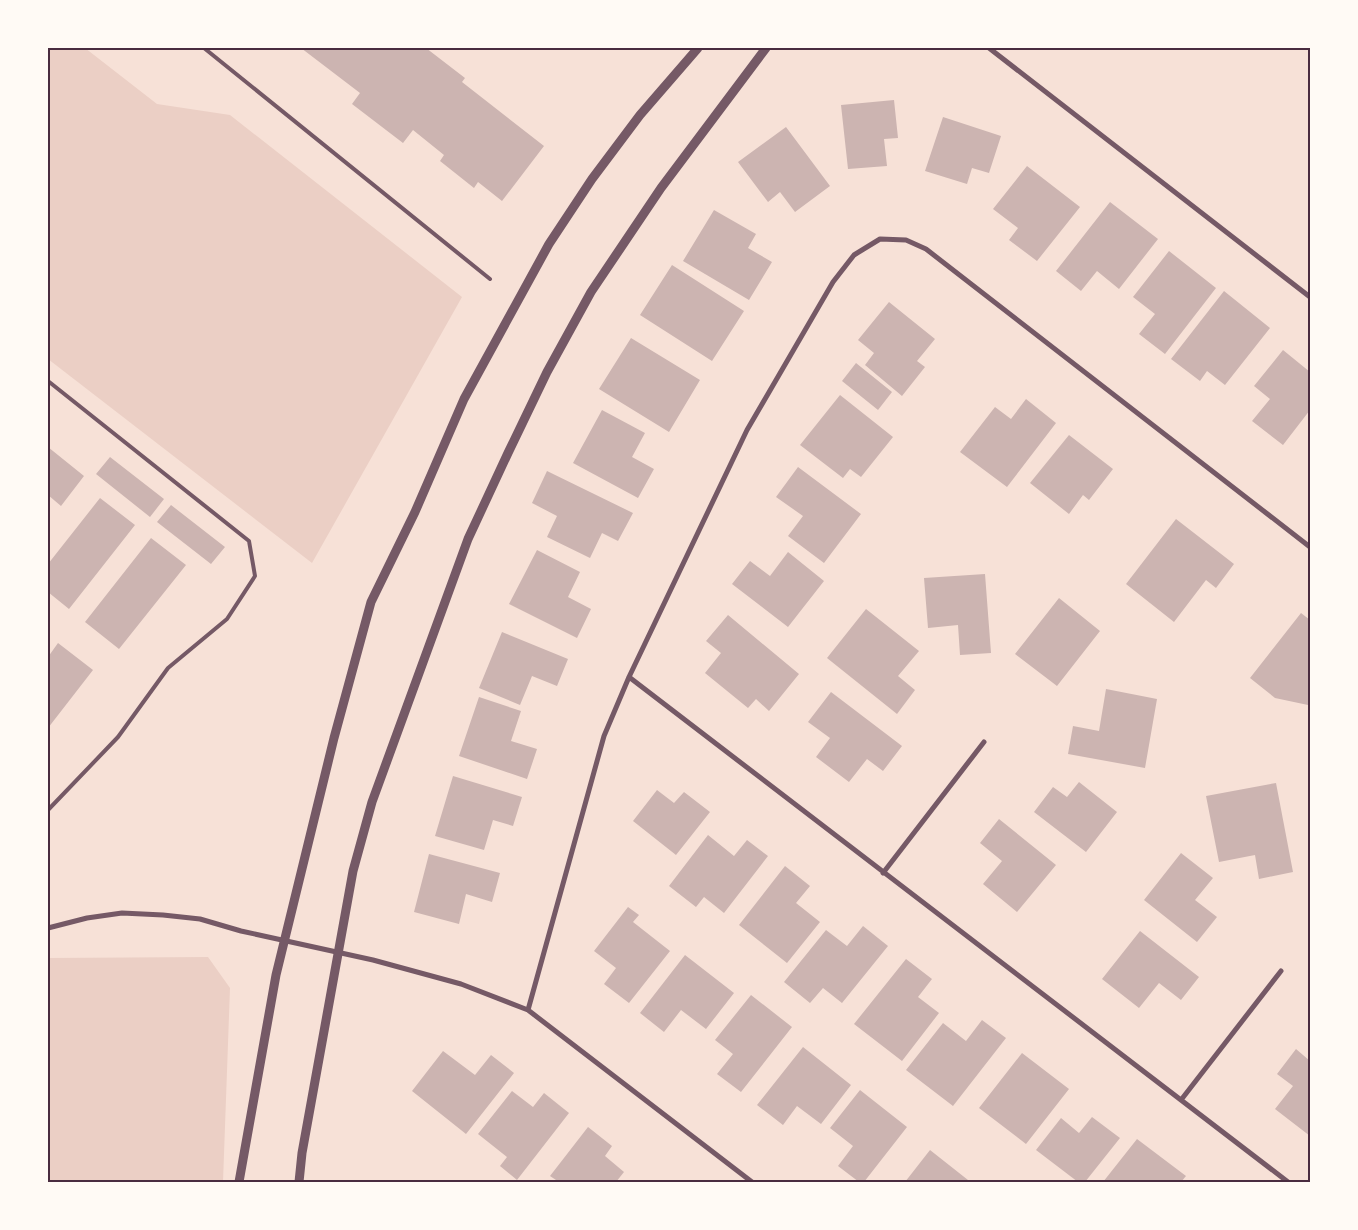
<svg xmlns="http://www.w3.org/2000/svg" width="1358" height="1230" font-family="Ubuntu,sans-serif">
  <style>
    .green { fill: #ebcfc5 }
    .building { fill: #ccb4b1 }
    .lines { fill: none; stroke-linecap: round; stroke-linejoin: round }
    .service { stroke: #755966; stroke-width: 4 }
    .minor { stroke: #755966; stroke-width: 5 }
    .tertiary { stroke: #755966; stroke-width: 9 }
    .neatline { fill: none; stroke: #4a2c40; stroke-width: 2 }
  </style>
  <rect width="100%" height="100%" fill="#f7e1d7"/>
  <path class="green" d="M48,48H85L157,104L230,115L462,297L312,563L48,359Z
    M208,957L230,988L223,1182H48V958Z"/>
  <path class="building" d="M301,48H426L465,78L462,82L544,146L502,201L478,182L474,188L440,161L444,155L413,130L403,143L352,104L360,93Z
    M894,100L898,138L884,139L887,166L848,169L841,105Z
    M943,117L1001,136L989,173L972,168L967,184L925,171Z
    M786,127L830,186L795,212L780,192L768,202L738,162Z
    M1027,166L1080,207L1037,261L1009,240L1018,228L993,209Z
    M1110,202L1158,239L1119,289L1097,271L1081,291L1056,271Z
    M714,210L756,234L748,248L772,262L749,300L683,261Z
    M1169,251L1216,288L1165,354L1139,334L1155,314L1133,297Z
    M672,265L744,311L712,361L640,315Z
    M1224,291L1270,328L1225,385L1207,371L1200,381L1171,359Z
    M889,302L935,339L917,361L925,367L902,396L865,365L874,353L858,340Z
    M631,338L700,380L669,432L599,389Z
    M1283,350L1310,372V410L1283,445L1252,421L1270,399L1254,386Z
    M856,363L892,392L878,410L842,381Z
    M840,395L893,437L861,477L850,469L843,478L800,445Z
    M1026,399L1056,423L1007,487L960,452L995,407L1011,419Z
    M602,410L645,433L632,457L654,469L638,498L573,463Z
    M1069,435L1113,469L1089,500L1083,495L1069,514L1030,483Z
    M48,447L84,476L61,506L48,495Z
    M110,457L164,499L150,517L96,474Z
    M798,467L861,514L824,563L788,536L803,516L776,497Z
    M547,471L633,513L618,541L602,533L590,558L547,537L557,516L532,503Z
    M100,498L135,525L69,609L48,592V564Z
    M171,505L225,547L211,564L157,522Z
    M1176,519L1234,564L1216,588L1206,580L1174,622L1126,584Z
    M151,538L186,565L119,649L85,622Z
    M537,550L580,572L568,597L591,609L577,638L509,604Z
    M788,552L824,581L788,627L732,584L750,561L770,576Z
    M985,574L991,653L960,655L958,625L928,628L924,578Z
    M1059,598L1100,631L1057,686L1015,654Z
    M866,609L919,651L898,676L915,690L897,714L827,658Z
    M1301,613L1310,620V703L1308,705L1275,698L1250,678Z
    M728,615L799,674L769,711L756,699L748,708L705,673L721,653L706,641Z
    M502,632L568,659L557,686L532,676L520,705L479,688Z
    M58,643L93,670L48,728V657Z
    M1106,689L1157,699L1145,768L1068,754L1073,726L1099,731Z
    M831,692L902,746L883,771L867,759L849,782L816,757L830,738L808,722Z
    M479,697L521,711L511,741L537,749L527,779L459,756Z
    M453,776L522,797L513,826L493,820L484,850L435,836Z
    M1079,782L1117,812L1086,852L1034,812L1053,787L1067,797Z
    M1276,783L1293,872L1259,879L1255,855L1219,862L1206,796Z
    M657,790L674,803L684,792L710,812L676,855L633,821Z
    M999,819L1056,865L1017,912L983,884L1002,861L980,843Z
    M708,835L734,856L747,840L768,856L724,913L704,897L696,907L669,886Z
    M1181,853L1213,878L1195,900L1217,917L1197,942L1144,900Z
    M429,854L500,873L492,902L466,894L459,924L414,912Z
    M785,866L810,886L796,903L820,922L787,963L739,925Z
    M628,907L639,915L633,922L670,951L629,1003L604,984L616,968L594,951Z
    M863,926L888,946L842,1003L823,988L810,1003L784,982L826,930L847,946Z
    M1140,931L1199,977L1181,1000L1159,983L1139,1008L1102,979Z
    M685,955L734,993L706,1029L681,1010L664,1032L640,1013Z
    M906,959L932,979L918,997L939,1013L902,1061L854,1024Z
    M751,995L792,1027L741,1092L717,1074L733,1054L715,1040Z
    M982,1020L1006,1038L953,1106L906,1070L943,1023L966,1041Z
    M803,1047L851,1085L821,1124L797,1106L783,1125L757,1105Z
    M1296,1049L1310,1061V1136L1275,1109L1293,1086L1277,1074Z
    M443,1051L475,1075L491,1055L514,1073L466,1134L412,1091Z
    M1022,1053L1069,1089L1026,1144L979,1108Z
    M860,1090L907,1127L864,1182H859L838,1166L853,1146L830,1128Z
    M512,1091L533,1107L544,1093L569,1113L517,1180L500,1166L507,1157L478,1134Z
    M1092,1117L1120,1138L1085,1182H1078L1036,1150L1061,1118L1079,1133Z
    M588,1127L612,1146L605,1156L624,1172L616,1182H559L550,1176Z
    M1137,1139L1186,1176L1181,1182H1103Z
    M930,1150L968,1180L966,1182H905Z"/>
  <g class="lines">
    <path class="service" d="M204,48L490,279
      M48,381L249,541L255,576L227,619L168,668L118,737L48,810"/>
    <path class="minor" d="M989,48L1310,297
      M629,677L1288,1182
      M883,873L984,742
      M48,928L87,918L122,913L163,915L200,919L241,931L373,960L461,984L528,1010L752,1182
      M528,1010L604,736L629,677L747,430L833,282L854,255L880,239L906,240L926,249L1310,547
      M1181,1100L1281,971"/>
    <path class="tertiary" d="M239,1182L276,975L334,738L371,602L415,512L464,399L549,244L592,179L640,115L698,48
      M299,1182L302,1153L353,871L372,802L468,539L508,453L547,372L591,292L661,188L766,48"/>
  </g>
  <rect width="1358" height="1230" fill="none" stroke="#fffaf5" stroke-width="98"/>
  <rect x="49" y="49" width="1260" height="1132" class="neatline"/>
</svg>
